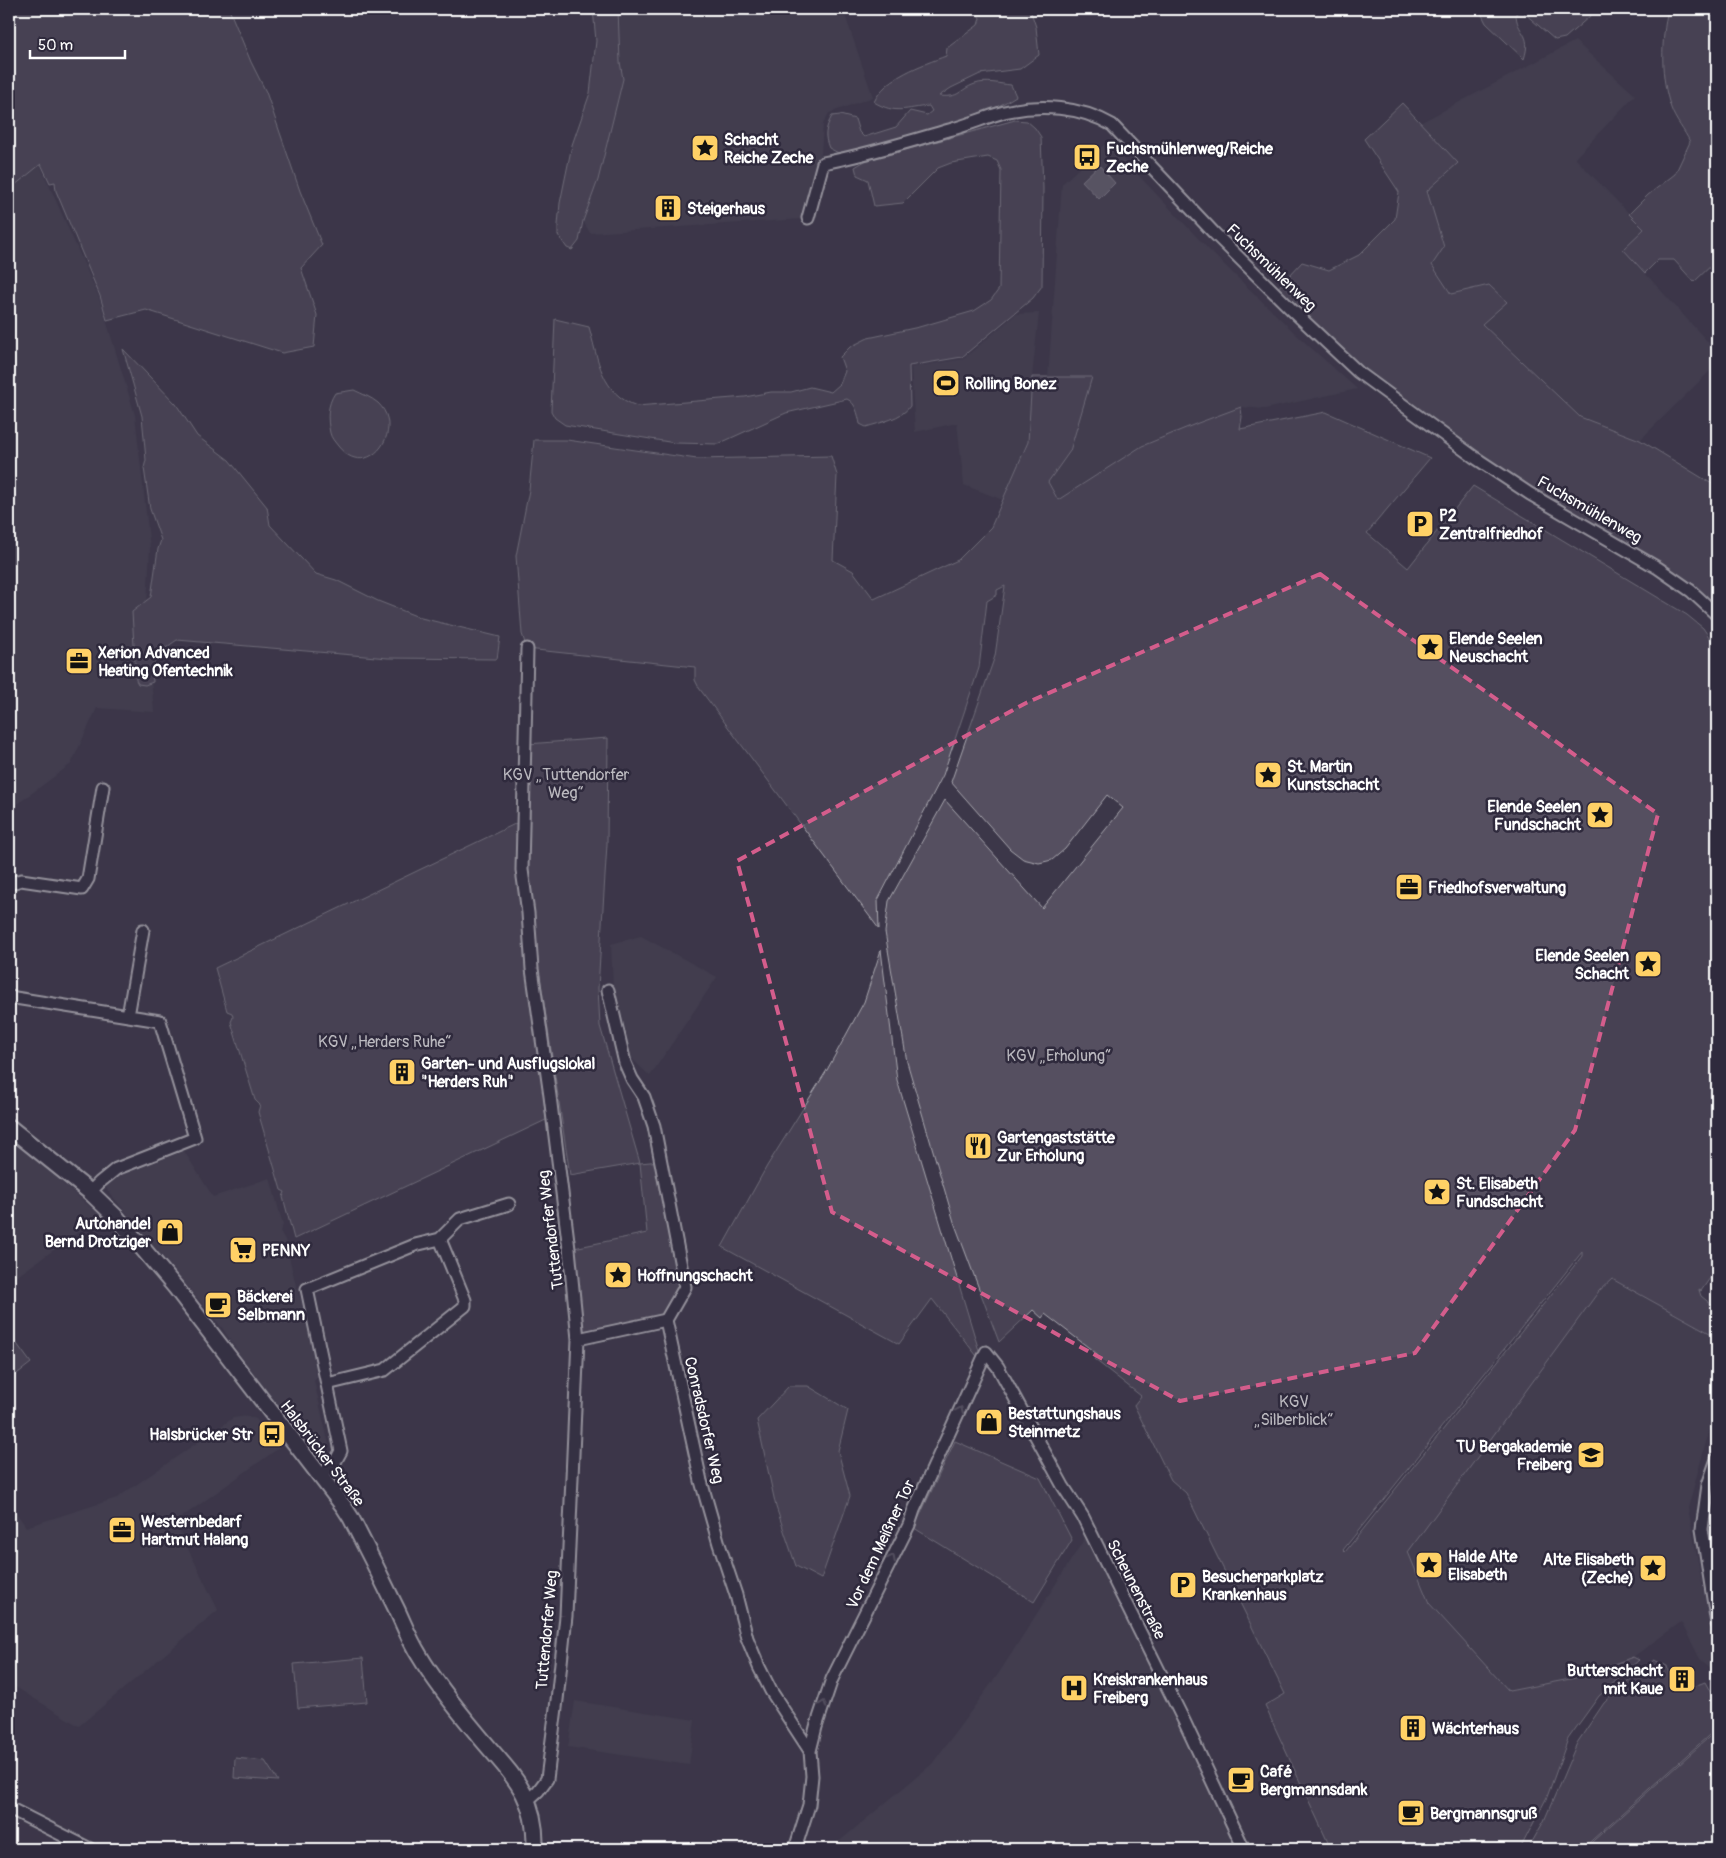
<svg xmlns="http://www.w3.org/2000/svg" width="1726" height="1858" font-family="Pangolin,sans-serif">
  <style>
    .built { fill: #494455 }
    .green { fill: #555060; stroke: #aaa8b0; fill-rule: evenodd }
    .water { fill: #797682; stroke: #afadb4 }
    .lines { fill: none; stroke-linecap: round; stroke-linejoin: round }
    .street-casing { stroke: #fff; stroke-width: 15 }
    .secondary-casing { stroke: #fff; stroke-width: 19 }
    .street { stroke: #2f2a3d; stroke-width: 11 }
    .secondary { stroke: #2f2a3d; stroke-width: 15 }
    .oneway { stroke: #6d6a77 }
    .marked { fill: none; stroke: #d45d8c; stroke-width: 4; stroke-dasharray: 10 6; stroke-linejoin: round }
    .labels { text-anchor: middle; stroke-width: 5; stroke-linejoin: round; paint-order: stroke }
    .poi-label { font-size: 16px; font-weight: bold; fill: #fff; stroke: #2f2a3d; text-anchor: start }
    .street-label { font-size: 16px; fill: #fff; stroke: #2f2a3d }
    .park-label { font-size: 16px; fill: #bbb9bf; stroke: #2f2a3d }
  </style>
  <rect width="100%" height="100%" fill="#3c3749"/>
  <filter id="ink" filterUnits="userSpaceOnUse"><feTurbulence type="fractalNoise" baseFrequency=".02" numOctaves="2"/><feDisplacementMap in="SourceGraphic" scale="10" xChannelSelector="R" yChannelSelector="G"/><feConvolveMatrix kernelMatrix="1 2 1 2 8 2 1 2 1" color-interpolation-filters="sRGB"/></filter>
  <g filter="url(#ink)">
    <path class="built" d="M618,9H848L845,15L873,97L829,113L823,124L821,154L802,219L590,233L583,221L598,180L623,79L620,62Z
      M1575,41L1635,95L1575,158L1644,229L1623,249L1717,352V364L1640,440L1580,417L1482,324L1506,302L1489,285L1451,294L1432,265L1444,246L1427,191L1420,123Z
      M1107,142L1211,252L1300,338L1357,389L1265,409L1241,407L1142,446L1058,500L1047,482L1070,451L1091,377L1048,378L1062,184Z
      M40,165L99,297L135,415L150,548L146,623L154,712L97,708L71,764L16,805L9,804V191Z
      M1039,313L1032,377L1028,442L1003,500L964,485L957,423L915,432L911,367L963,359L1016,314Z
      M641,936L717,977L650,1076L627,1054L613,988L611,944Z
      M9,1137L101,1216L9,1282Z
      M184,1151L213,1197L270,1178L283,1225L280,1231L285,1240L297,1290L306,1312L317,1377L314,1381L329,1445L326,1453L321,1455L319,1456L310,1449L252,1374L223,1329L108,1191L106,1187L108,1180Z
      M1612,1279L1717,1337V1402L1688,1508L1717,1663V1673L1700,1659L1681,1622L1633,1657L1575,1678L1509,1691L1429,1603L1408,1552L1599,1291Z
      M247,1416L256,1419L279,1448L175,1522L218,1610L79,1726L9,1683V1502L26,1527L117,1498L233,1418Z
      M1085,1538L1135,1635L1237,1849H820L841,1840L932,1764L999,1673Z
      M575,1701L695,1720L689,1765L568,1747Z"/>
    <path class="green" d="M9,9H229L251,62L266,92L300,191L322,245L301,268L317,315L314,347L282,353L146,310L107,320L100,296L56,191L55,182L50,183L41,164L9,190Z
      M593,9H618L620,62L623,79L598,180L583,221L579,241L572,250L567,248L558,235V225L560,203L572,145L590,93L596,41Z
      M975,9H1030L1036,27L1039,55L1020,69L980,74L951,88L939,96C961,98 958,90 975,84C986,80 1000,84 1011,85L1016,96C968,127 897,140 842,155L829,148C824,136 825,129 832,116L840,115L855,119L859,132L864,137L896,127L910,111L927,115L932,111L929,106C906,108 896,115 874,102C885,77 922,65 946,56L947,48L978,25L980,18Z
      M1479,9H1598L1565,38L1555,40L1523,12L1516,13C1516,34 1533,32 1524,59L1486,23Z
      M1668,9H1717V260L1694,282L1674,260H1658L1645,273L1623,249L1644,229L1629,214L1648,195L1675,174L1690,142C1685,131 1675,120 1671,108C1660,76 1661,42 1668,9Z
      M1402,103L1458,163L1427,191L1444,247L1432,265L1451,294L1489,285L1507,302L1482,324L1580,417L1640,440L1717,487V615L1706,604L1530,494L1358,372L1274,292L1302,262L1329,270L1359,255L1395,219L1399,192L1364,139Z
      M1015,120L1027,121L1035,128L1041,137L1043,188L1042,286L1033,298L962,357L909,366L910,406C903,418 879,423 866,427L860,424C858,414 856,403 847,399L786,413L718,444L675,443L565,425L555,418L551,411L555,319L589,327C598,359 601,394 637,406L745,397L771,392H791L810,387L831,392L840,384L845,371L840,357L850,347L868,338L919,327L974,311L991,300L999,289L1001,170L997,161L988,157L951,163L938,168L903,203L874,206L868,180L857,175L855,167L865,161Z
      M123,349L176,404L197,436L229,460L267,507L270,525L316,574L336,580L378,601L421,618L500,637L497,659L388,658L177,640C159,652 151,659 153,682L145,685L138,684L136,680L132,612L151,597L158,549L161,540L150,509L144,468L146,460L142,416Z
      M1032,377H1092L1070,451L1048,482L1058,500L1142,446L1198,423L1241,407L1242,417L1240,429L1326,412L1430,458L1367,533L1408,568L1473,486L1687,615L1703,628L1717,649V1268L1701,1291L1699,1290L1701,1296L1717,1309V1337L1612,1279L1599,1291L1408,1552L1429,1603L1509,1691L1575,1678L1633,1657L1639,1660L1599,1696L1568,1739L1547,1797L1520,1849H1331L1265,1706L1285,1694L1186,1493L1171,1480L1134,1405L1141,1396L1094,1359L1097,1354L1045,1314L1042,1318L1033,1310L999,1342L954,1222L907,1062L885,932L889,901L945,800L1042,908L1123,808L1107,795L1065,849L1052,860L1039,863L1023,859L1010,849L951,782L995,656L1005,586L997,590V595L987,601L979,668L943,775L878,900L879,929L699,688L695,680V667L527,649L522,634L516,556L529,490L534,440H567L697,459L831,456L837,475L833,560L853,571L874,599L958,560L991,527L1028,442ZM1582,1252V1256L1345,1552L1343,1550Z
      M354,390C362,394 371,397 378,403C407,430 367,483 338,446C335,442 331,438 330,433C327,418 327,405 335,393Z
      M608,738L607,844L598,988L600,1026L640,1163L660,1161L685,1287L666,1320L578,1339L569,1249L647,1233L640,1163L570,1175L530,911L525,789L527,744Z
      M519,822L550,1118L294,1239L283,1197L285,1192L281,1190L258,1112L260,1105L255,1100L231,1022L233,1017L232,1013L227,1011L215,968Z
      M881,950L897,1080L980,1354V1360L932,1299L899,1344L722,1247L767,1166L827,1070L864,1002Z
      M9,1333L31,1363L9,1380Z
      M789,1386H808L848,1410L838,1451L850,1496L821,1579L796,1566L776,1507L757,1420Z
      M955,1441L1040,1478L1072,1540L1034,1602L914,1528Z
      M363,1658L367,1702L298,1708L294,1664Z
      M1654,1660L1667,1666L1671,1681L1684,1690L1705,1682L1717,1704V1728L1582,1849H1528L1544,1821L1577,1743L1604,1703L1633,1676Z
      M1717,1730V1849H1584Z
      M235,1758L265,1761L278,1781L234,1778Z"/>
    <path class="water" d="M1099,165L1115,183L1099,199L1082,181Z"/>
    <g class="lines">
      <defs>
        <path id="street" d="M808,218L823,163C866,155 908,142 949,130C968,125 986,117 1004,112C1040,104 1080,106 1112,125L1214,233L1291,309L1358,372L1474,457L1530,494L1658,568L1691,591L1717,615
          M527,649L522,870L528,913L532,969L550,1096L569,1249L578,1339L566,1616L557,1700L547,1779L538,1791L528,1800
          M9,884L21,880L82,889L88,879L103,787
          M608,990L625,1063L632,1079L644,1097L654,1126L685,1287L666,1320L701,1481L719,1544L736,1595L747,1638L759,1667L771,1691L810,1751L812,1776L809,1805L795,1849
          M9,997L160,1021L195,1138L116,1169L100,1182L90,1192
          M128,1016L143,930
          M578,1339L666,1320
          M327,1384L385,1370L465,1306V1300L440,1239
          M1717,1459L1708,1485L1702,1529L1717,1624
          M321,1476L335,1462L341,1451L307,1289L415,1245L440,1239L460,1219L509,1204
          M810,1751L816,1727L832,1679L909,1525L914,1510L986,1352L998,1367L1063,1486L1083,1517L1184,1721L1244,1849
          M9,1808L90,1849"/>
        <path id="secondary" d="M9,1127L90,1192L117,1218L176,1288L344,1507L351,1518C367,1549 382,1579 397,1610C404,1625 410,1641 419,1655C435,1682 455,1707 475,1731C508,1772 537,1792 535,1849"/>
      </defs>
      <use href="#street" class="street-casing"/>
      <use href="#secondary" class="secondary-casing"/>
      <use href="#street" class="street"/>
      <use href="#secondary" class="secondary"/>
    </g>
    <defs><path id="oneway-chevron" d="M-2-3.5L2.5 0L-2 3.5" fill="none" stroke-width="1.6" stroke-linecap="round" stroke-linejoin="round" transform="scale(1.25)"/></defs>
    <g class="oneway">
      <use href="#oneway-chevron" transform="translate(960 1410) rotate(-65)"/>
      <use href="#oneway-chevron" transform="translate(892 1558) rotate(-63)"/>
      <use href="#oneway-chevron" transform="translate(823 1704) rotate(-71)"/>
    </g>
  </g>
  <path d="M0 0H1726V1858H0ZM1320,574L1658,814L1575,1130L1415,1353L1180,1401L832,1212L737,861L1026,703Z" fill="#3c3749" fill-opacity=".55" fill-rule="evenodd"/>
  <path class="marked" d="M1320,574L1658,814L1575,1130L1415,1353L1180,1401L832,1212L737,861L1026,703Z"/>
  <defs>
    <symbol id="sight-square" viewBox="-11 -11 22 22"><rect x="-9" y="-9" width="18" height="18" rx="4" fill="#ffd166" stroke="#2f2a3d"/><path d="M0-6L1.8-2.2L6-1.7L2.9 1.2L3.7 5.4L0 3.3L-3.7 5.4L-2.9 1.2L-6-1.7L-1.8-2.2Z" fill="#111"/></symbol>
    <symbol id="bus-square" viewBox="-11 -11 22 22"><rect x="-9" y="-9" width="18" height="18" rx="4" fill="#ffd166" stroke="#2f2a3d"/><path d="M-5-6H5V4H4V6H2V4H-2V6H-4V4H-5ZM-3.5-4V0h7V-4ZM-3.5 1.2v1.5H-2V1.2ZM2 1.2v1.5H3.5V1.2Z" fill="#111"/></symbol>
    <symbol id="building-square" viewBox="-11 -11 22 22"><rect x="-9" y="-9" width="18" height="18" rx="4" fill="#ffd166" stroke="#2f2a3d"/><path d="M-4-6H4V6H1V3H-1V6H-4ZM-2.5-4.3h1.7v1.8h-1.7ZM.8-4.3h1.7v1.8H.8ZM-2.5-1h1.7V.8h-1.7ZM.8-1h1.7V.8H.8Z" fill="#111"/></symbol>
    <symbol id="stadium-square" viewBox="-11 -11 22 22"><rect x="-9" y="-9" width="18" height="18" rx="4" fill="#ffd166" stroke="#2f2a3d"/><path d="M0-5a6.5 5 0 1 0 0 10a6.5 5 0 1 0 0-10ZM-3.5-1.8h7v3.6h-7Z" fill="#111"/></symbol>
    <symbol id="parking-square" viewBox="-11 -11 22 22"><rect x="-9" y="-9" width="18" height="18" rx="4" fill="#ffd166" stroke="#2f2a3d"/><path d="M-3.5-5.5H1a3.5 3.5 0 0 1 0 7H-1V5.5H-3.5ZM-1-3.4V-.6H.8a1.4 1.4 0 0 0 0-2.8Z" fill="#111"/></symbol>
    <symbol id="office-square" viewBox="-11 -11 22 22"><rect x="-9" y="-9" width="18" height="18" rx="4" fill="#ffd166" stroke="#2f2a3d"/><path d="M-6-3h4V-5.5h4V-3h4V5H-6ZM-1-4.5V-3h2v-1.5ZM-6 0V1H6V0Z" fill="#111"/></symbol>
    <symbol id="restaurant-square" viewBox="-11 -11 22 22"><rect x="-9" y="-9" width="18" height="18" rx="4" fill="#ffd166" stroke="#2f2a3d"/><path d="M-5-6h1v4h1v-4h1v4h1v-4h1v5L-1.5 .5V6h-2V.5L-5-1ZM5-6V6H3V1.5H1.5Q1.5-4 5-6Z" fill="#111"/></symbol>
    <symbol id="shop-square" viewBox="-11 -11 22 22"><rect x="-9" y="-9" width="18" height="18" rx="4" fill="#ffd166" stroke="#2f2a3d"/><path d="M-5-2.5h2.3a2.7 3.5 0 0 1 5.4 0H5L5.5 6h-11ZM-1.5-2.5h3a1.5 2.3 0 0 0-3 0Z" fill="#111"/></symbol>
    <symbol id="supermarket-square" viewBox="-11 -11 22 22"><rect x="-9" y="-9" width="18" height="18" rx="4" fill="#ffd166" stroke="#2f2a3d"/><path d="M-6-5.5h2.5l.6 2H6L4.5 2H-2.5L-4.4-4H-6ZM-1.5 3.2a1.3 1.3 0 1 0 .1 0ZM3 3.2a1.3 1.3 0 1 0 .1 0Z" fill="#111"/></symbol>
    <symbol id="cafe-square" viewBox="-11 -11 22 22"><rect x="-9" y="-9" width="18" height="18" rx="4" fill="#ffd166" stroke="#2f2a3d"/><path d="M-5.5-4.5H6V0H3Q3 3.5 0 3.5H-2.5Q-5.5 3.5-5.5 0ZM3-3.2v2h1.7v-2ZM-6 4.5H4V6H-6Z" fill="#111"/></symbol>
    <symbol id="university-square" viewBox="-11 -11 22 22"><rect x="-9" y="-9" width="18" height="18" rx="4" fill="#ffd166" stroke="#2f2a3d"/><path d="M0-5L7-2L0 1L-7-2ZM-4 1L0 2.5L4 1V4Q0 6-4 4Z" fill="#111"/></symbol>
    <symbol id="hospital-square" viewBox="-11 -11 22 22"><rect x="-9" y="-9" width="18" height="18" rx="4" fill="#ffd166" stroke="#2f2a3d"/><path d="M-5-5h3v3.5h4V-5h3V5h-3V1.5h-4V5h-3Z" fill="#111"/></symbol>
  </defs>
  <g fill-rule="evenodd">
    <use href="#sight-square" x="689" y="132" width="32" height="32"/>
    <use href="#bus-square" x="1071" y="141" width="32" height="32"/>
    <use href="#building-square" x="652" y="192" width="32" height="32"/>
    <use href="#stadium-square" x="930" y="367" width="32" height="32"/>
    <use href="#parking-square" x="1404" y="508" width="32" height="32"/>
    <use href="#sight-square" x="1414" y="631" width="32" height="32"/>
    <use href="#office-square" x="63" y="645" width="32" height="32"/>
    <use href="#sight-square" x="1252" y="759" width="32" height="32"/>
    <use href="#sight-square" x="1584" y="799" width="32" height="32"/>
    <use href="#office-square" x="1393" y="871" width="32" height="32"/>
    <use href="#sight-square" x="1632" y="948" width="32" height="32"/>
    <use href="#building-square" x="386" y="1056" width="32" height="32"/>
    <use href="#restaurant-square" x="962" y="1130" width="32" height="32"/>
    <use href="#sight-square" x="1421" y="1176" width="32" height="32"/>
    <use href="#shop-square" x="154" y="1216" width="32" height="32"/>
    <use href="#supermarket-square" x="227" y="1234" width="32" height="32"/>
    <use href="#sight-square" x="602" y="1259" width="32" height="32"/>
    <use href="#cafe-square" x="202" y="1289" width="32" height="32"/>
    <use href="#shop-square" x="973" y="1406" width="32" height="32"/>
    <use href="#bus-square" x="256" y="1418" width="32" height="32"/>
    <use href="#university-square" x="1575" y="1439" width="32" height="32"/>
    <use href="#office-square" x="106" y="1514" width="32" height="32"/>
    <use href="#sight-square" x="1413" y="1549" width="32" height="32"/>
    <use href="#sight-square" x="1637" y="1552" width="32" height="32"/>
    <use href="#parking-square" x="1167" y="1569" width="32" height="32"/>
    <use href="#building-square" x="1666" y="1663" width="32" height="32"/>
    <use href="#hospital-square" x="1058" y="1672" width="32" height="32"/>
    <use href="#building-square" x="1397" y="1712" width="32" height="32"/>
    <use href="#cafe-square" x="1225" y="1764" width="32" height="32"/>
    <use href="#cafe-square" x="1395" y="1797" width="32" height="32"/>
  </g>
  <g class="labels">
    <g class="poi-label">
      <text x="724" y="145">Schacht<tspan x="724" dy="18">Reiche Zeche</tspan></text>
      <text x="1106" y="154">Fuchsmühlenweg/Reiche<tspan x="1106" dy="18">Zeche</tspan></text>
      <text x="687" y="214">Steigerhaus</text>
      <text x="965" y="389">Rolling Bonez</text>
      <text x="1439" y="521">P2<tspan x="1439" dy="18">Zentralfriedhof</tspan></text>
      <text x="1449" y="644">Elende Seelen<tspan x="1449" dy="18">Neuschacht</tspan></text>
      <text x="98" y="658">Xerion Advanced<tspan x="98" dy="18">Heating Ofentechnik</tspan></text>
      <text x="1287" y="772">St. Martin<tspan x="1287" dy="18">Kunstschacht</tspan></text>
      <text x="1581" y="812" text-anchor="end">Elende Seelen<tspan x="1581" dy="18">Fundschacht</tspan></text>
      <text x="1428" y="893">Friedhofsverwaltung</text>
      <text x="1629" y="961" text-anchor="end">Elende Seelen<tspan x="1629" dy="18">Schacht</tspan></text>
      <text x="421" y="1069">Garten- und Ausflugslokal<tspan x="421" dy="18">"Herders Ruh"</tspan></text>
      <text x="997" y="1143">Gartengaststätte<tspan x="997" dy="18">Zur Erholung</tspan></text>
      <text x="1456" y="1189">St. Elisabeth<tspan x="1456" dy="18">Fundschacht</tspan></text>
      <text x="151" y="1229" text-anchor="end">Autohandel<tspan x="151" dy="18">Bernd Drotziger</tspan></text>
      <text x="262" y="1256">PENNY</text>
      <text x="637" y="1281">Hoffnungschacht</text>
      <text x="237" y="1302">Bäckerei<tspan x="237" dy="18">Selbmann</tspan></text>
      <text x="1008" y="1419">Bestattungshaus<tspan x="1008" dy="18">Steinmetz</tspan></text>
      <text x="253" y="1440" text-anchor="end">Halsbrücker Str</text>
      <text x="1572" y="1452" text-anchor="end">TU Bergakademie<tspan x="1572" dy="18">Freiberg</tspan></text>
      <text x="141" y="1527">Westernbedarf<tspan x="141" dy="18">Hartmut Halang</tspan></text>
      <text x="1448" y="1562">Halde Alte<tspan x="1448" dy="18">Elisabeth</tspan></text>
      <text x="1634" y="1565" text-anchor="end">Alte Elisabeth<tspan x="1634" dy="18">(Zeche)</tspan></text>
      <text x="1202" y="1582">Besucherparkplatz<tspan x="1202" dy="18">Krankenhaus</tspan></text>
      <text x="1663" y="1676" text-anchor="end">Butterschacht<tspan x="1663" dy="18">mit Kaue</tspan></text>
      <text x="1093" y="1685">Kreiskrankenhaus<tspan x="1093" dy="18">Freiberg</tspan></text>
      <text x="1432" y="1734">Wächterhaus</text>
      <text x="1260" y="1777">Café<tspan x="1260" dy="18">Bergmannsdank</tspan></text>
      <text x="1430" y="1819">Bergmannsgruß</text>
    </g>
    <g class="street-label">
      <text transform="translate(1272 267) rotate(44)" y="6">Fuchsmühlenweg</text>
      <text transform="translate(1590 509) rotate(30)" y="6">Fuchsmühlenweg</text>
      <text transform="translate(550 1230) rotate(-97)" y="6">Tuttendorfer Weg</text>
      <text transform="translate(705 1420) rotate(77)" y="6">Conradsdorfer Weg</text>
      <text transform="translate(323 1453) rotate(53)" y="6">Halsbrücker Straße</text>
      <text transform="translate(880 1544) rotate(-65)" y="6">Vor dem Meißner Tor</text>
      <text transform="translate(1137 1589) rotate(63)" y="6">Scheunenstraße</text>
      <text transform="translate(546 1630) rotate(-85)" y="6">Tuttendorfer Weg</text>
    </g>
    <g class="park-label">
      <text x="566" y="780">KGV „Tuttendorfer<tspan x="566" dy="18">Weg“</tspan></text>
      <text x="385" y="1047">KGV „Herders Ruhe“</text>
      <text x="1059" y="1061">KGV „Erholung“</text>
      <text x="1294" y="1407">KGV<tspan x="1294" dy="18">„Silberblick“</tspan></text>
    </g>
  </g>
  <rect width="1726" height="1858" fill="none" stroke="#2f2a3d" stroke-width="30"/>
  <rect x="15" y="15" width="1696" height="1828" fill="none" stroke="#fff" stroke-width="2" filter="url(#ink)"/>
  <path d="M30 50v8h95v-8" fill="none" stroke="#ffffff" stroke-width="2.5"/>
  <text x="38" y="50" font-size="15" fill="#ffffff" stroke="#2f2a3d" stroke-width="4" paint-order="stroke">50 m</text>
</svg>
